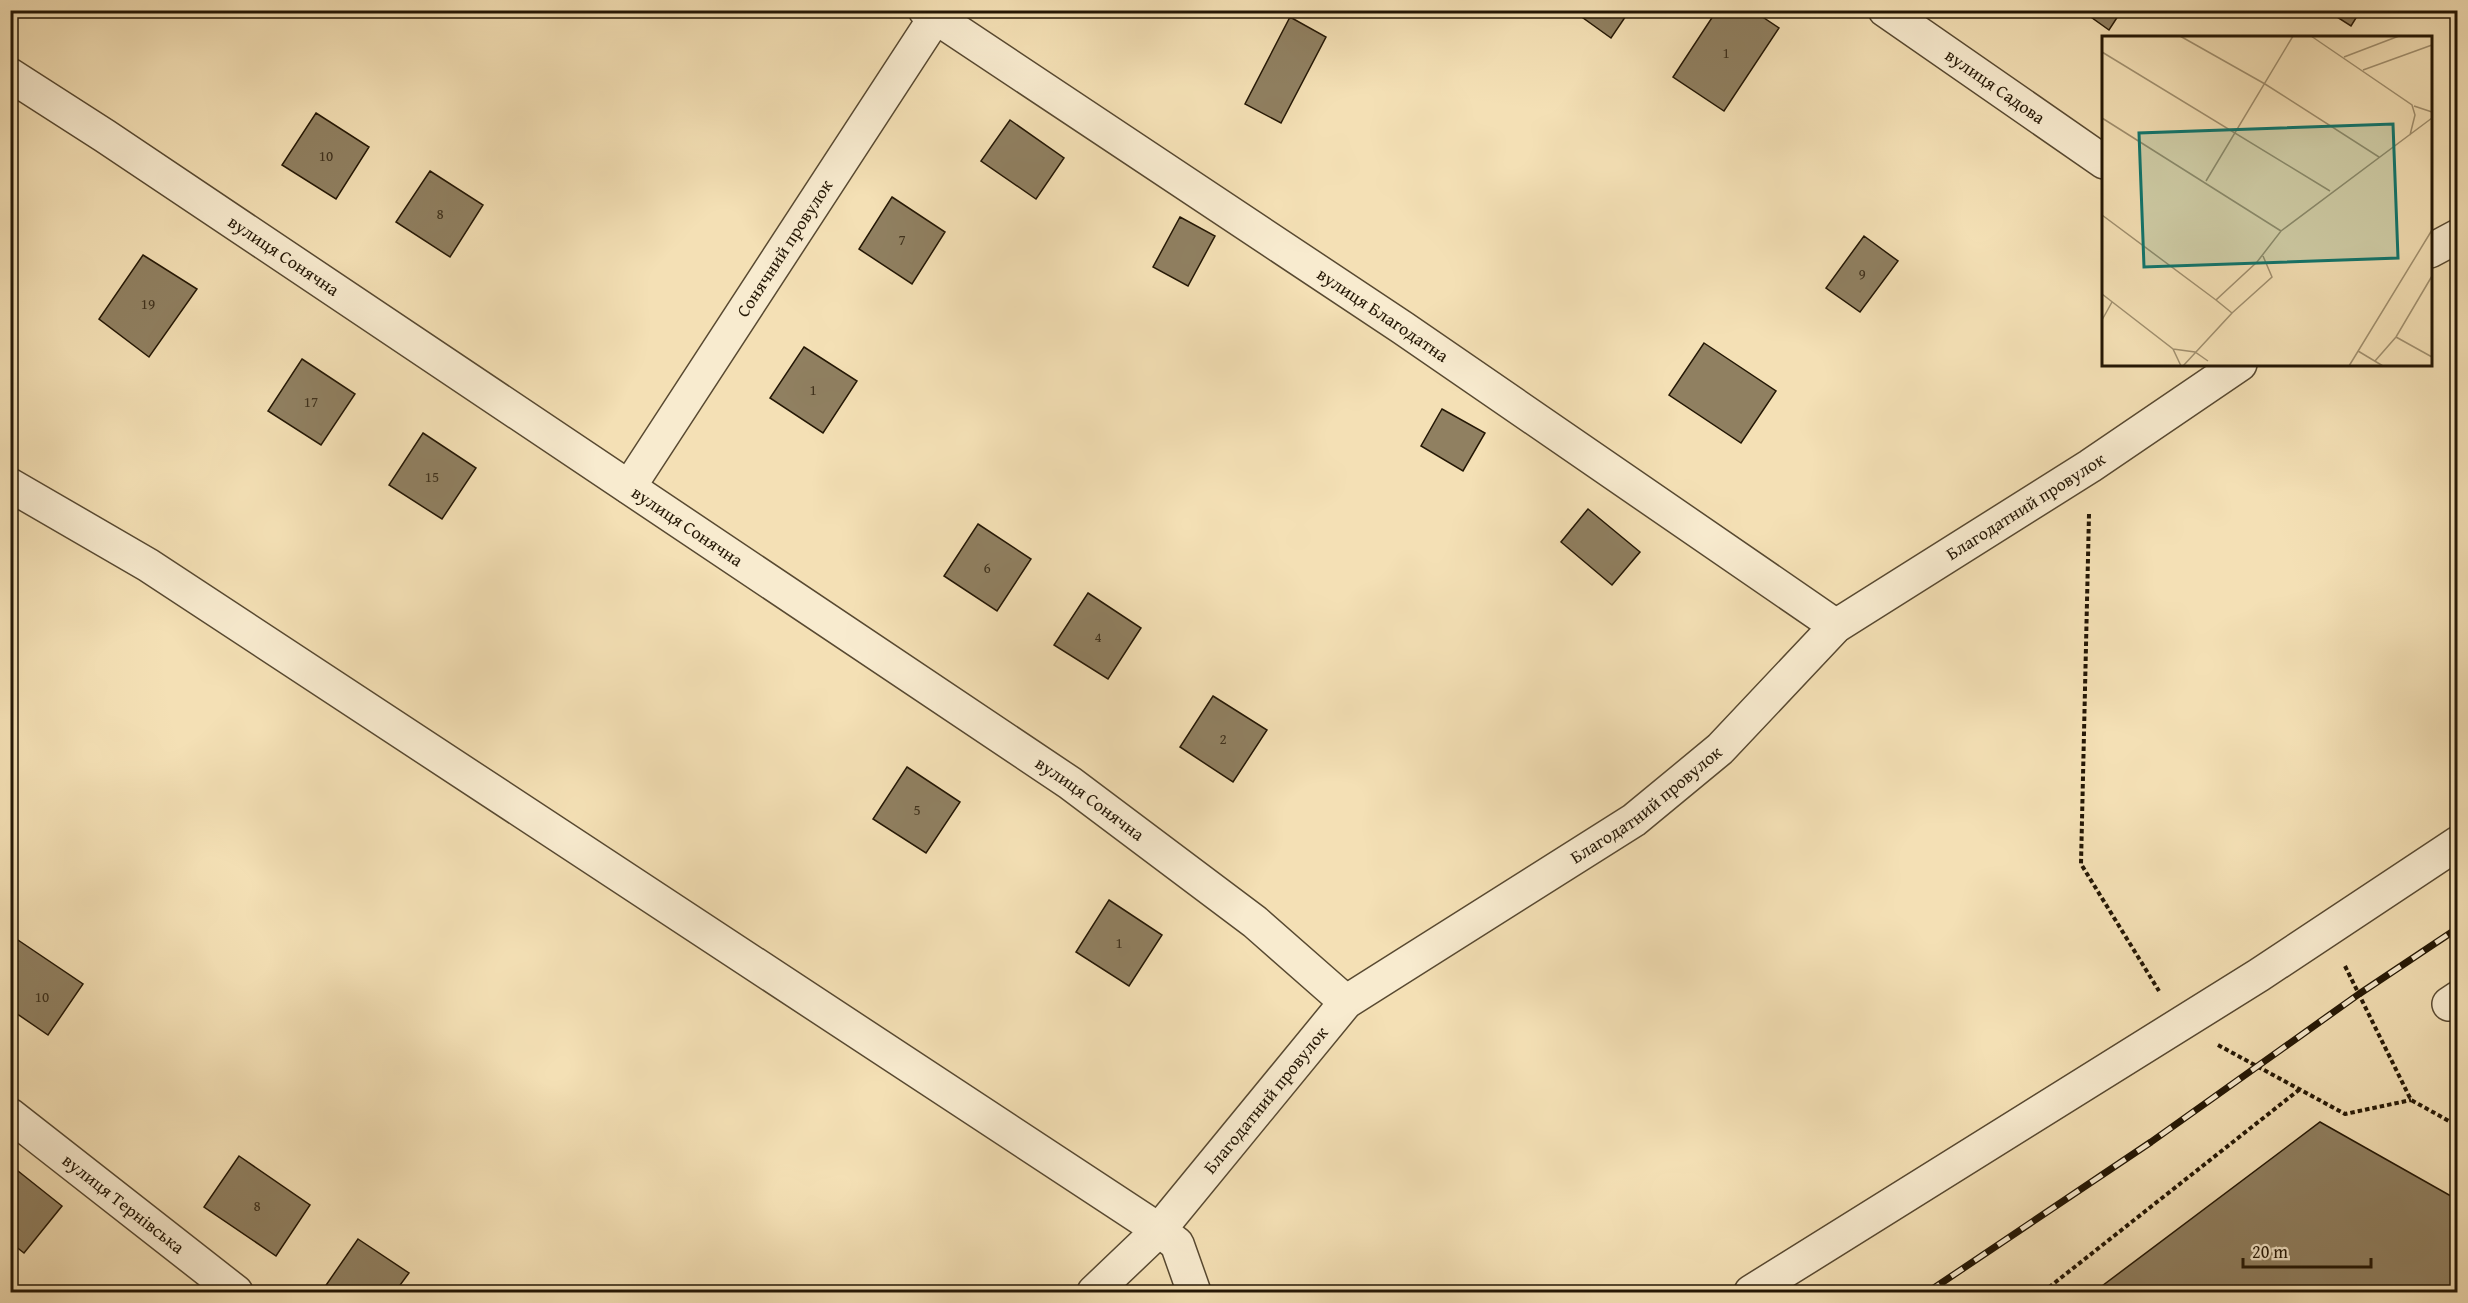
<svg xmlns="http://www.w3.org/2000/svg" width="2468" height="1303" font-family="'Gentium Book Plus',serif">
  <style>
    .building { fill: #908061; stroke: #241705; stroke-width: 1.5 }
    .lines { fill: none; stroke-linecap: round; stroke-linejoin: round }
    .minor-casing { stroke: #584931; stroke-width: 36 }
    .path { stroke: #241705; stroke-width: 4; stroke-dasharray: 4.5 3; stroke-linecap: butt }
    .minor { stroke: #f8ebcf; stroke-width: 33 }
    .rail-casing { stroke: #241705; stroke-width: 7 }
    .rail { stroke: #f8ebcf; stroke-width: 4.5; stroke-dasharray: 14; stroke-linecap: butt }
    .labels { text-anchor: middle; stroke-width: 4.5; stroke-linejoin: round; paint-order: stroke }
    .number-label { font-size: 15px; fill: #3f311c }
    .street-label { font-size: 18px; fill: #241705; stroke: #f8ebcf }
    .inset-road { fill: none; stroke: #a1906f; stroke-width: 1.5 }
    .view { fill: #0f766e; fill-opacity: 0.15; stroke: #0f766e; stroke-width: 3 }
    .inset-edge { fill: none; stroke: #241705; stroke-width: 3 }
  </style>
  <rect width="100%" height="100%" fill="#f4e0b5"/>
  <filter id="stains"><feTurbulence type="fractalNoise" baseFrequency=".00333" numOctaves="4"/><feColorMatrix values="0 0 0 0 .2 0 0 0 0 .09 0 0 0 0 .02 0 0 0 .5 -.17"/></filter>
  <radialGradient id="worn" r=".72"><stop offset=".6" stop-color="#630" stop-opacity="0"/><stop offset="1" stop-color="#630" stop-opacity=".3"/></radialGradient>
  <path class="building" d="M1572,10H1630L1611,38Z
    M1717,10H1752L1779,28L1724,111L1673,77Z
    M2081,10H2122L2109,30Z
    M2326,10H2361L2351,26Z
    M1290,17L1326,37L1281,123L1245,104Z
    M316,113L369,147L336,199L282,165Z
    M1010,120L1064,158L1036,199L981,161Z
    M430,171L483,205L450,257L396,222Z
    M892,197L945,232L912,284L859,249Z
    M1180,217L1215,236L1188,286L1153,267Z
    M1864,236L1898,261L1860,312L1826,288Z
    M143,255L197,289L149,357L99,319Z
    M1704,343L1776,391L1741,443L1669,395Z
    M804,347L857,381L823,433L770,398Z
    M302,359L355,394L321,445L268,411Z
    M1442,409L1485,433L1463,471L1421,446Z
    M423,433L476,468L442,519L389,485Z
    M1588,509L1640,552L1612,585L1561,542Z
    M978,524L1031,559L997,611L944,576Z
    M1088,593L1141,628L1108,679L1054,645Z
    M1213,696L1267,730L1233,782L1180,747Z
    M907,767L960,802L926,853L873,819Z
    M1109,900L1162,935L1129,986L1076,952Z
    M12,936L83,984L48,1035L10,1009Z
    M2320,1122L2458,1200V1292H2094Z
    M239,1156L310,1205L276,1256L204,1207Z
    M18,1171L62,1206L24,1253L10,1242V1180Z
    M358,1239L409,1273L395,1292L322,1291Z"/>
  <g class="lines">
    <defs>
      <g id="minor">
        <path id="s1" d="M925,10L1403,328L1836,626"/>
        <path id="s2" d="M1885,10L2104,162"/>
        <path id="s3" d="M10,75L105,136L1070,783L1255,922L1346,1002"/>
        <path d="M2430,251L2458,236"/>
        <path d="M10,485L148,565L1159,1230L1177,1244L1194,1292"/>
        <path id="s4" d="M629,487L940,10"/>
        <path d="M2449,1004L2458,998"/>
        <path id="s5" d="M10,1115L236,1292"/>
        <path id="s6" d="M1094,1292L1159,1230L1346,1002L1634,820L1720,749L1836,626L2090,466L2240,364"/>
        <path d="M1751,1292L2259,975L2458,843"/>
      </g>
    </defs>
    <use href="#minor" class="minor-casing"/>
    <path class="path" d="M2089,514L2081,864L2159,991
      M2345,966L2411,1100L2458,1126
      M2218,1045L2345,1114L2411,1100
      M2043,1292L2300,1089"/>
    <use href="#minor" class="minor"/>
    <defs>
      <path id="rail" d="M1928,1292L2151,1142L2359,994L2458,928"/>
    </defs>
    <use href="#rail" class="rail-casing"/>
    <use href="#rail" class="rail"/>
  </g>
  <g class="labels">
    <g class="number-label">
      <text x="1726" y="58">1</text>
      <text x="326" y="161">10</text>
      <text x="440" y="219">8</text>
      <text x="902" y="245">7</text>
      <text x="1862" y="279">9</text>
      <text x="148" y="309">19</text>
      <text x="813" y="395">1</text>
      <text x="311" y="407">17</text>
      <text x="432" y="482">15</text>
      <text x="987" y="573">6</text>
      <text x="1098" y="642">4</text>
      <text x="1223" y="744">2</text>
      <text x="917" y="815">5</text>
      <text x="1119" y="948">1</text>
      <text x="42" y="1002">10</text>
      <text x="257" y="1211">8</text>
    </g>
    <g class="street-label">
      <text dy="6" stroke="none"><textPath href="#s2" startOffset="134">вулиця Садова</textPath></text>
      <text dy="6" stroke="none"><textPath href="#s4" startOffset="285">Сонячний провулок</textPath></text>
      <text dy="6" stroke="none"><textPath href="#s3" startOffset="328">вулиця Сонячна</textPath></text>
      <text dy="6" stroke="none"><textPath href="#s1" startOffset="550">вулиця Благодатна</textPath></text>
      <text dy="6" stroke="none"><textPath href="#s6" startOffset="1230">Благодатний провулок</textPath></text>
      <text dy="6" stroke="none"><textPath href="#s3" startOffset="814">вулиця Сонячна</textPath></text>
      <text dy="6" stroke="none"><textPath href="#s3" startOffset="1300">вулиця Сонячна</textPath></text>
      <text dy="6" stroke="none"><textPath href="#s6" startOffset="744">Благодатний провулок</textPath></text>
      <text dy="6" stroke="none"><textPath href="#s6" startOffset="258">Благодатний провулок</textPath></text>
      <text dy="6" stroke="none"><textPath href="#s5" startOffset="144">вулиця Тернівська</textPath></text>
    </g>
  </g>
  <g transform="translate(2102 36)">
    <rect width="330" height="330" fill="#f4e0b5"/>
    <path class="inset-road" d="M78,0L163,48L277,121M209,0L310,69L313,79L308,99M0,16L228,155M242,21L297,0M261,34L330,9M312,70L330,76M0,82L179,195M104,145L191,0M0,179L114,264M0,258L71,313L79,330M130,277L170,241L161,220M0,284L10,266M294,301L330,321M71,313L93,316L106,325M256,315L281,330M273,325L294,301L330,240M81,330L130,277L114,264L155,226L179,195L330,82M247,330L330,194"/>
    <path class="view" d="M291,88L296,222L42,231L37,97Z"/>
    <rect width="330" height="330" class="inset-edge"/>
  </g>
  <rect width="2468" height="1303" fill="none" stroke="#f4e0b5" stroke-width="36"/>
  <rect x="12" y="12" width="2444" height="1279" fill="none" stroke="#241705" stroke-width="3"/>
  <rect x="18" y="18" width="2432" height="1267" fill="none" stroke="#241705" stroke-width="1.5"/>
  <path d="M2243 1258v9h128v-9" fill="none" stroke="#241705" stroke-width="3"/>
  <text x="2252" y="1258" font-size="18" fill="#241705" stroke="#f8ebcf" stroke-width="4.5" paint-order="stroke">20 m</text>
  <rect width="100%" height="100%" filter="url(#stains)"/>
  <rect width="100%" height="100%" fill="url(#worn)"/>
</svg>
